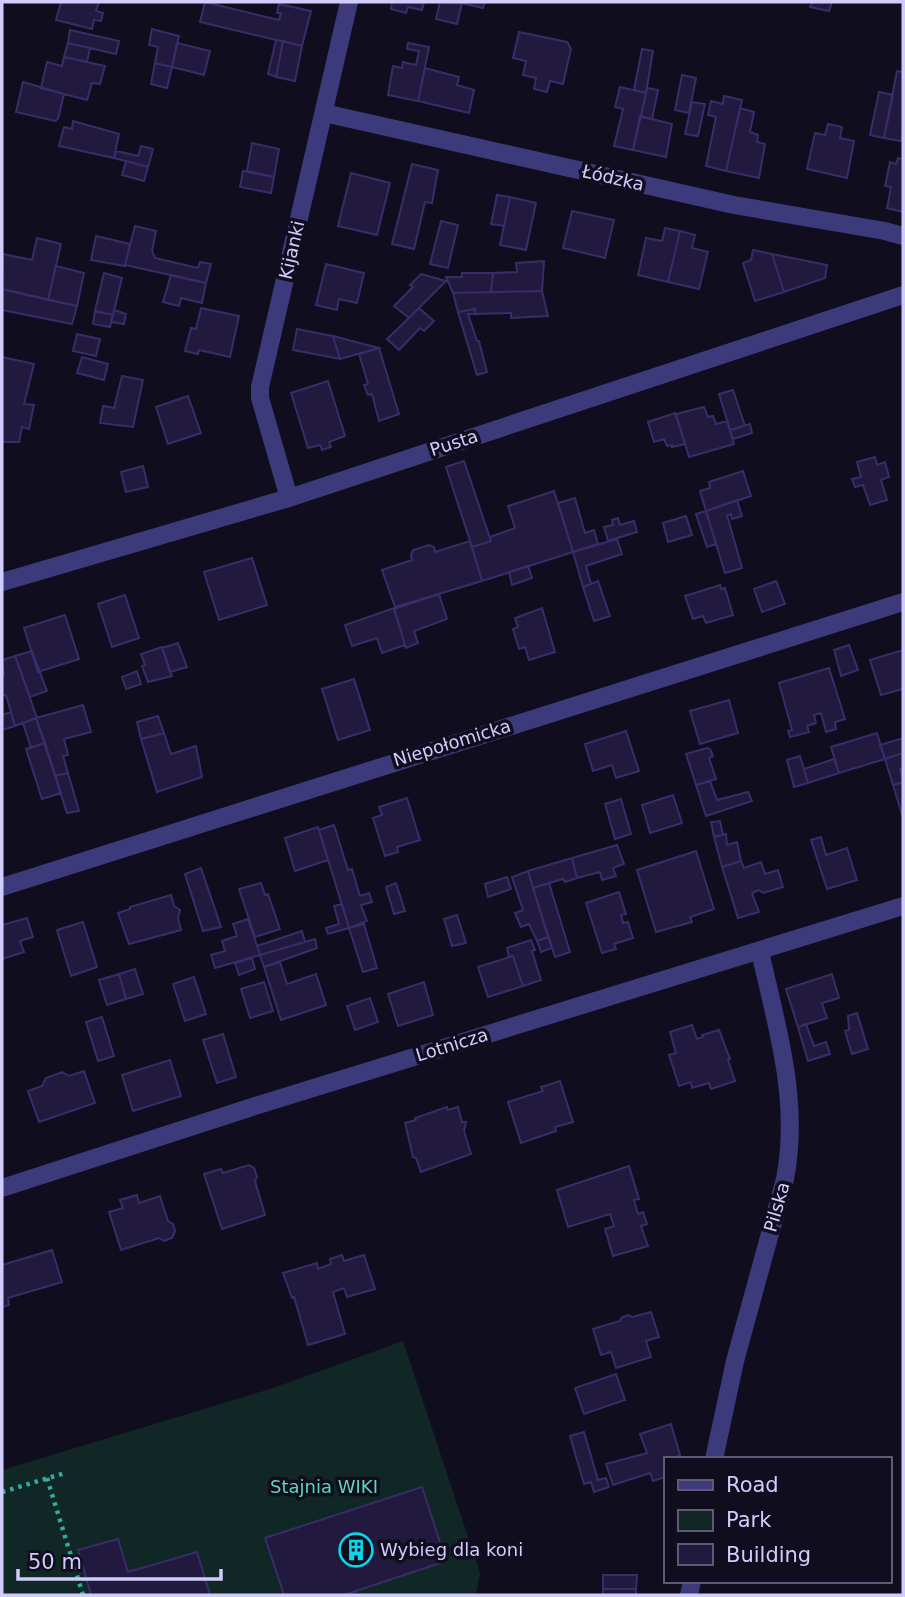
<svg xmlns="http://www.w3.org/2000/svg" width="905" height="1597" font-family="'DejaVu Sans',sans-serif">
  <style>
    .green { fill: #102726 }
    .building { fill: #211a3e; stroke: #382d68; stroke-width: 2 }
    .lines { fill: none; stroke-linecap: round; stroke-linejoin: round }
    .path { stroke: #33a9a0; stroke-width: 4.5; stroke-dasharray: 3.5 5; stroke-linecap: butt }
    .minor { stroke: #3c3a7a; stroke-width: 18 }
    .labels { text-anchor: middle; stroke-width: 7; stroke-linejoin: round; paint-order: stroke }
    .street-label { font-size: 18px; fill: #d1ccfc; stroke: #100d1e }
    .park-label { font-size: 18px; fill: #5dd8b7; stroke: #100d1e }
    .poi-label { font-size: 18px; fill: #d1ccfc; stroke: #100d1e; text-anchor: start }
  </style>
  <rect width="100%" height="100%" fill="#100d1e"/>
  <path class="green" d="M403,1341L480,1573L476,1595H2V1470L273,1388Z"/>
  <path class="building" d="M61,2H99L96,11L103,13L101,21L94,20L92,29L56,20Z
    M205,2L279,20L281,13H277L279,4L311,11L302,46L200,22Z
    M392,2H424L422,10L408,7L406,13L391,9Z
    M440,2L462,3L457,24L436,19Z
    M457,2H485L483,8Z
    M812,2H832L829,11L810,7Z
    M152,29L179,36L172,67L155,63L158,47L149,45Z
    M70,30L119,41L116,54L68,43Z
    M519,32L567,42L571,49L563,84L550,81L547,92L534,89L536,78L523,75L526,61L513,58Z
    M276,40L283,41L276,77L268,74Z
    M283,41L302,46L295,81L276,77Z
    M68,43L90,48L87,62L64,57Z
    M177,43L210,51L204,75L172,67Z
    M408,43L429,47L418,101L388,95L393,66L402,68L403,62L416,65L419,51L407,49Z
    M642,49L653,51L646,93L634,90Z
    M64,57L105,66L100,84L92,83L87,100L41,88L47,62L62,66Z
    M155,63L172,67L167,88L151,84Z
    M425,68L459,77L457,85L474,90L469,113L418,101Z
    M897,71L903,72V132L901,141L884,138Z
    M682,75L696,78L689,113L675,110Z
    M23,82L64,94L58,119L55,121L16,112Z
    M620,87L646,93L633,150L614,146L623,109L615,107Z
    M647,88L658,90L652,119L641,117Z
    M879,92L893,95L884,138L870,135Z
    M724,96L742,100L726,171L706,166L716,117L708,115L711,101L723,104Z
    M692,102L705,104L698,136L685,134Z
    M740,108L754,112L750,132L758,135L757,142L765,144L759,178L726,171Z
    M640,116L672,124L666,157L633,150Z
    M73,121L119,134L114,158L59,146L64,127L72,129Z
    M828,124L842,127L840,138L854,141L847,178L807,169L815,133L825,135Z
    M252,143L279,149L274,177L247,171Z
    M141,146L153,149L148,167L114,158L116,151L138,156Z
    M898,158L903,159V212L887,208L891,187L885,186L890,162L896,164Z
    M126,161L148,167L144,181L122,175Z
    M412,164L438,170L432,203L425,202L414,249L392,244Z
    M243,171L274,177L271,193L240,187Z
    M351,173L390,183L377,235L338,226Z
    M497,195L510,197L504,226L491,224Z
    M510,197L536,203L526,250L500,245Z
    M572,211L614,220L605,258L563,248Z
    M441,221L458,225L448,268L430,264Z
    M135,226L156,231L152,251L155,258L198,268L200,262L211,264L206,283L125,265Z
    M665,228L680,231L668,282L638,275L646,238L662,241Z
    M680,231L695,235L692,248L708,252L699,289L668,282Z
    M96,236L130,244L125,266L91,260Z
    M37,238L61,244L48,300L2,289L3,254L32,260Z
    M753,250L772,254L784,292L755,301L743,263L751,260Z
    M772,254L827,265L825,278L784,292Z
    M544,261L542,291L491,292L493,273L517,272L516,263Z
    M326,264L364,273L357,303L339,299L337,310L316,305Z
    M56,266L84,273L77,306L48,300Z
    M104,273L122,278L113,315L95,311Z
    M462,273H493L491,292L453,293L446,277H462Z
    M421,274L446,281L409,318L394,306L413,287L410,285Z
    M171,275L206,283L202,303L181,298L179,306L163,302Z
    M2,289L77,306L72,324L2,310Z
    M542,291L548,316L511,318V313L475,314V309L458,312L453,293Z
    M201,308L239,316L230,357L199,350L198,354L185,351L191,328L196,329Z
    M419,308L434,321L424,331L420,328L399,350L387,339Z
    M475,309V314H468L477,341H479L487,372L477,375L458,312Z
    M114,310L126,314L124,324L111,322Z
    M95,311L113,315L110,327L93,324Z
    M297,329L333,336L340,359L293,350Z
    M77,334L100,339L96,356L73,351Z
    M333,336L379,348L340,359Z
    M379,348L399,414L379,421L372,394L368,395L364,385L368,384L359,354Z
    M2,357L34,364L24,404L34,405L29,429L22,427L19,442H2Z
    M82,357L108,364L104,380L77,373Z
    M122,376L143,380L133,427L100,423L103,406L114,408Z
    M328,381L345,436L329,442L331,447L322,450L320,445L308,448L291,393Z
    M733,390L745,426L730,430L719,394Z
    M188,396L201,433L168,444L156,407Z
    M704,407L708,417L713,416L716,424L727,421L734,444L689,457L676,414Z
    M675,413L685,444L672,447V445L667,446L664,439L654,442L648,422Z
    M750,424L752,433L733,439L730,430Z
    M875,457L877,465L885,462L889,477L881,480L887,500L870,505L863,485L855,487L852,479L861,477L857,462Z
    M464,461L491,541L472,547L446,467Z
    M143,466L148,487L126,492L121,472Z
    M743,471L751,496L706,511L700,491L710,488L709,482Z
    M554,491L573,552L482,581L472,547L491,541L490,537L515,528L508,506Z
    M575,498L585,533L594,530L598,544L573,552L558,503Z
    M737,500L742,516L732,519L731,514L727,515L742,568L725,573L706,511Z
    M706,511L716,544L707,547L696,514Z
    M686,516L692,535L668,542L663,523Z
    M618,518L620,525L634,521L637,532L608,541L604,527L613,525L612,520Z
    M617,539L622,554L586,566L591,584L583,587L573,552Z
    M470,541L482,581L395,607L382,570L412,560L411,555L413,550L429,545L434,547L435,552Z
    M252,558L267,605L219,620L204,572Z
    M528,566L532,578L512,585L509,572Z
    M598,581L610,616L594,621L583,587Z
    M776,581L785,604L762,612L754,589Z
    M720,585L721,589L725,588L733,615L706,623L703,616L693,619L685,596Z
    M439,594L447,619L414,631L418,643L406,648L394,609Z
    M125,595L139,638L112,647L98,604Z
    M394,608L405,645L382,653L377,638L352,646L345,625Z
    M542,608L555,652L529,660L525,647L519,649L513,629L518,627L515,618Z
    M65,615L79,659L38,672L24,628Z
    M178,643L187,667L170,672L162,648Z
    M849,645L858,670L841,676L834,650Z
    M162,647L172,676L148,682L142,666L145,665L141,654Z
    M903,650V689L881,695L870,660Z
    M32,651L47,691L30,697L15,656Z
    M15,656L37,718L15,726L6,695L2,696V676L4,675L2,660Z
    M829,668L845,719L835,722L836,729L826,732L821,713L814,715L816,723L807,726L809,732L790,737L788,731L792,730L779,683Z
    M137,671L141,684L126,689L122,677Z
    M354,679L370,730L338,740L322,689Z
    M729,700L738,733L700,744L690,711Z
    M83,705L91,732L64,739L68,755L63,756L68,773L55,776L36,718Z
    M11,712L15,726L2,730V715Z
    M158,716L164,733L141,739L137,722Z
    M36,718L45,743L31,748L23,723Z
    M626,731L639,771L616,778L612,765L593,771L585,744Z
    M164,733L171,754L196,746L202,777L157,792L141,739Z
    M877,733L885,759L839,773L831,747Z
    M903,738V753L885,759L880,745Z
    M45,743L61,793L42,799L26,749Z
    M707,748L710,749L713,756L709,758L716,779L696,785L686,754Z
    M903,753V768L900,769L903,782L893,785L885,759Z
    M800,756L808,783L794,787L787,760Z
    M834,759L839,773L808,783L804,769Z
    M68,773L79,811L67,813L55,776Z
    M710,781L717,800L748,792L752,801L706,816L696,785Z
    M903,782V818L893,785Z
    M673,795L682,823L650,833L642,805Z
    M407,798L420,840L397,847L398,852L385,856L373,818L382,815L379,807Z
    M621,799L631,834L615,839L605,804Z
    M720,821L723,835L714,837L711,822Z
    M334,825L348,870L352,869L360,896L369,893L372,902L361,905L367,921L349,928L319,830Z
    M318,827L328,860L295,871L285,838Z
    M726,834L727,845L737,842L741,861L722,867L714,837Z
    M821,837L826,855L847,848L857,880L827,889L811,840Z
    M617,845L624,864L613,868L616,876L602,880L600,872L577,878L572,858Z
    M696,851L714,909L690,917L692,922L656,932L637,870Z
    M572,858L577,878L565,882L563,879L533,888L528,871Z
    M741,861L744,868L761,862L765,874L778,870L783,887L763,893L759,890L752,893L759,912L738,918L722,867Z
    M201,868L221,927L203,931L185,874Z
    M528,871L548,937L537,941L529,924L521,927L515,913L523,910L512,877Z
    M507,877L511,889L488,897L485,884Z
    M261,883L265,895L268,894L280,929L255,937L239,889Z
    M396,883L405,911L394,914L386,887Z
    M549,883L570,952L555,957L533,888Z
    M619,892L626,914L621,915L623,923L628,922L633,938L614,944L616,949L602,953L586,903Z
    M171,895L174,906L180,910L178,918L181,930L129,944L118,913L130,909V907Z
    M342,904L349,928L328,934L326,928L339,924L334,906Z
    M457,915L466,943L452,946L444,919Z
    M27,918L33,937L20,941L24,952L2,959V925Z
    M248,919L260,955L215,968L211,955L225,951L222,941L237,936L233,924Z
    M83,922L97,967L71,976L57,930Z
    M364,924L377,968L363,972L349,928Z
    M302,931L305,942L260,955L257,946Z
    M548,937L552,948L541,952L537,941Z
    M315,939L317,948L264,967L260,955Z
    M531,940L535,950L532,951L541,980L523,986L513,956L509,957L507,948Z
    M513,956L523,986L488,997L478,967Z
    M252,958L255,969L239,975L235,963Z
    M280,962L287,984L316,974L326,1005L281,1020L264,967Z
    M135,969L143,994L126,999L119,974Z
    M119,974L126,999L107,1005L99,980Z
    M832,974L839,998L822,1003L827,1018L798,1027L786,989Z
    M194,977L206,1014L185,1021L173,984Z
    M264,982L273,1011L250,1018L241,989Z
    M424,982L433,1015L398,1026L388,994Z
    M370,998L378,1022L355,1030L347,1006Z
    M857,1013L868,1049L852,1054L845,1031L849,1030L848,1016Z
    M102,1017L114,1056L98,1061L86,1022Z
    M806,1024L814,1046L826,1042L830,1054L808,1061L798,1027Z
    M692,1025L697,1039L703,1037L702,1035L719,1030L730,1059L728,1060L735,1081L711,1089L709,1083L692,1088L691,1082L679,1086L669,1055L676,1053L670,1032Z
    M223,1034L236,1077L217,1083L203,1040Z
    M170,1060L181,1096L133,1111L122,1075Z
    M84,1071L95,1103L39,1122L28,1091L42,1086L46,1078L62,1072L69,1076Z
    M560,1081L573,1122L555,1127L556,1131L521,1143L508,1102L543,1091L541,1087Z
    M447,1107L448,1110L458,1107L462,1122H466L464,1131L471,1154L421,1172L416,1158L413,1157L405,1123L416,1120L415,1118Z
    M249,1165L254,1168L257,1177L255,1181L265,1215L222,1229L204,1174L221,1169L223,1173Z
    M629,1166L639,1199L634,1200L638,1214L643,1212L647,1224L641,1226L648,1246L613,1256L605,1229L614,1226L610,1214L568,1227L557,1190Z
    M137,1195L139,1203L160,1196L168,1221L173,1224L175,1231L172,1238L164,1241L159,1238L121,1250L109,1212L123,1208L120,1200Z
    M52,1250L62,1282L8,1298L9,1305L2,1307V1265Z
    M342,1255L344,1261L364,1255L375,1289L347,1297L344,1288L333,1292L345,1334L308,1345L294,1297L292,1298L283,1273L317,1263L318,1269L331,1264L330,1259Z
    M651,1312L659,1337L646,1341L651,1357L616,1368L611,1352L601,1355L593,1329L620,1321L622,1317L629,1315L632,1317Z
    M616,1374L625,1400L584,1414L575,1388Z
    M671,1424L680,1455L676,1457V1459H665V1477L653,1481L650,1473L613,1485L606,1464L647,1453L640,1434Z
    M584,1432L598,1480L606,1478L609,1487L594,1492L591,1482L584,1484L570,1436Z
    M422,1487L446,1561L344,1595H284L265,1538Z
    M118,1539L128,1572L197,1552L210,1595H91L78,1550Z
    M603,1575H637L636,1589H603Z
    M603,1589H636V1595H603Z"/>
  <g class="lines">
    <path class="path" d="M47,1478L83,1595
      M2,1492L65,1473"/>
    <path class="minor" d="M324,113L734,205L885,231L903,236
      M289,498L260,398V387L349,2
      M2,582L289,498L903,295
      M2,887L903,602
      M2,1188L255,1106L903,906
      M714,1459L735,1361L785,1179C800,1101 777,1027 760,952
      M689,1595L692,1581"/>
  </g>
  <defs>
    <symbol id="building-ring" viewBox="-11 -11 22 22"><circle r="9.5" fill="#100d1e" stroke="#0cd7e9" stroke-width="1.5"/><path d="M-4-6H4V6H1V3H-1V6H-4ZM-2.5-4.3h1.7v1.8h-1.7ZM.8-4.3h1.7v1.8H.8ZM-2.5-1h1.7V.8h-1.7ZM.8-1h1.7V.8H.8Z" fill="#0cd7e9"/></symbol>
  </defs>
  <g fill-rule="evenodd">
    <use href="#building-ring" x="337" y="1531" width="38" height="38"/>
  </g>
  <g class="labels">
    <g class="street-label">
      <text transform="translate(613 178) rotate(13)" y="6">Łódzka</text>
      <text transform="translate(292 250) rotate(-77)" y="6">Kijanki</text>
      <text transform="translate(454 443) rotate(-18)" y="6">Pusta</text>
      <text transform="translate(452 743) rotate(-17)" y="6">Niepołomicka</text>
      <text transform="translate(452 1045) rotate(-17)" y="6">Lotnicza</text>
      <text transform="translate(777 1207) rotate(-74)" y="6">Pilska</text>
    </g>
    <g class="park-label">
      <text x="324" y="1493">Stajnia WIKI</text>
    </g>
    <g class="poi-label">
      <text x="380" y="1556">Wybieg dla koni</text>
    </g>
  </g>
  <rect width="905" height="1597" fill="none" stroke="#d1ccfc" stroke-width="7"/>
  <rect x="664" y="1457" width="228" height="126" fill="#100d1e" stroke="#5d5977" stroke-width="2"/>
  <rect x="678" y="1480" width="35" height="10" fill="#3c3a7a" stroke="#5d5977" stroke-width="2"/>
  <text x="726" y="1492" font-size="21" fill="#d1ccfc">Road</text>
  <rect x="678" y="1510" width="35" height="21" fill="#102726" stroke="#5d5977" stroke-width="2"/>
  <text x="726" y="1527" font-size="21" fill="#d1ccfc">Park</text>
  <rect x="678" y="1544" width="35" height="21" fill="#211a3e" stroke="#5d5977" stroke-width="2"/>
  <text x="726" y="1562" font-size="21" fill="#d1ccfc">Building</text>
  <path d="M18 1569v10h203v-10" fill="none" stroke="#d1ccfc" stroke-width="3.5"/>
  <text x="28" y="1569" font-size="21" fill="#d1ccfc" stroke="#100d1e" stroke-width="5" paint-order="stroke">50 m</text>
</svg>
